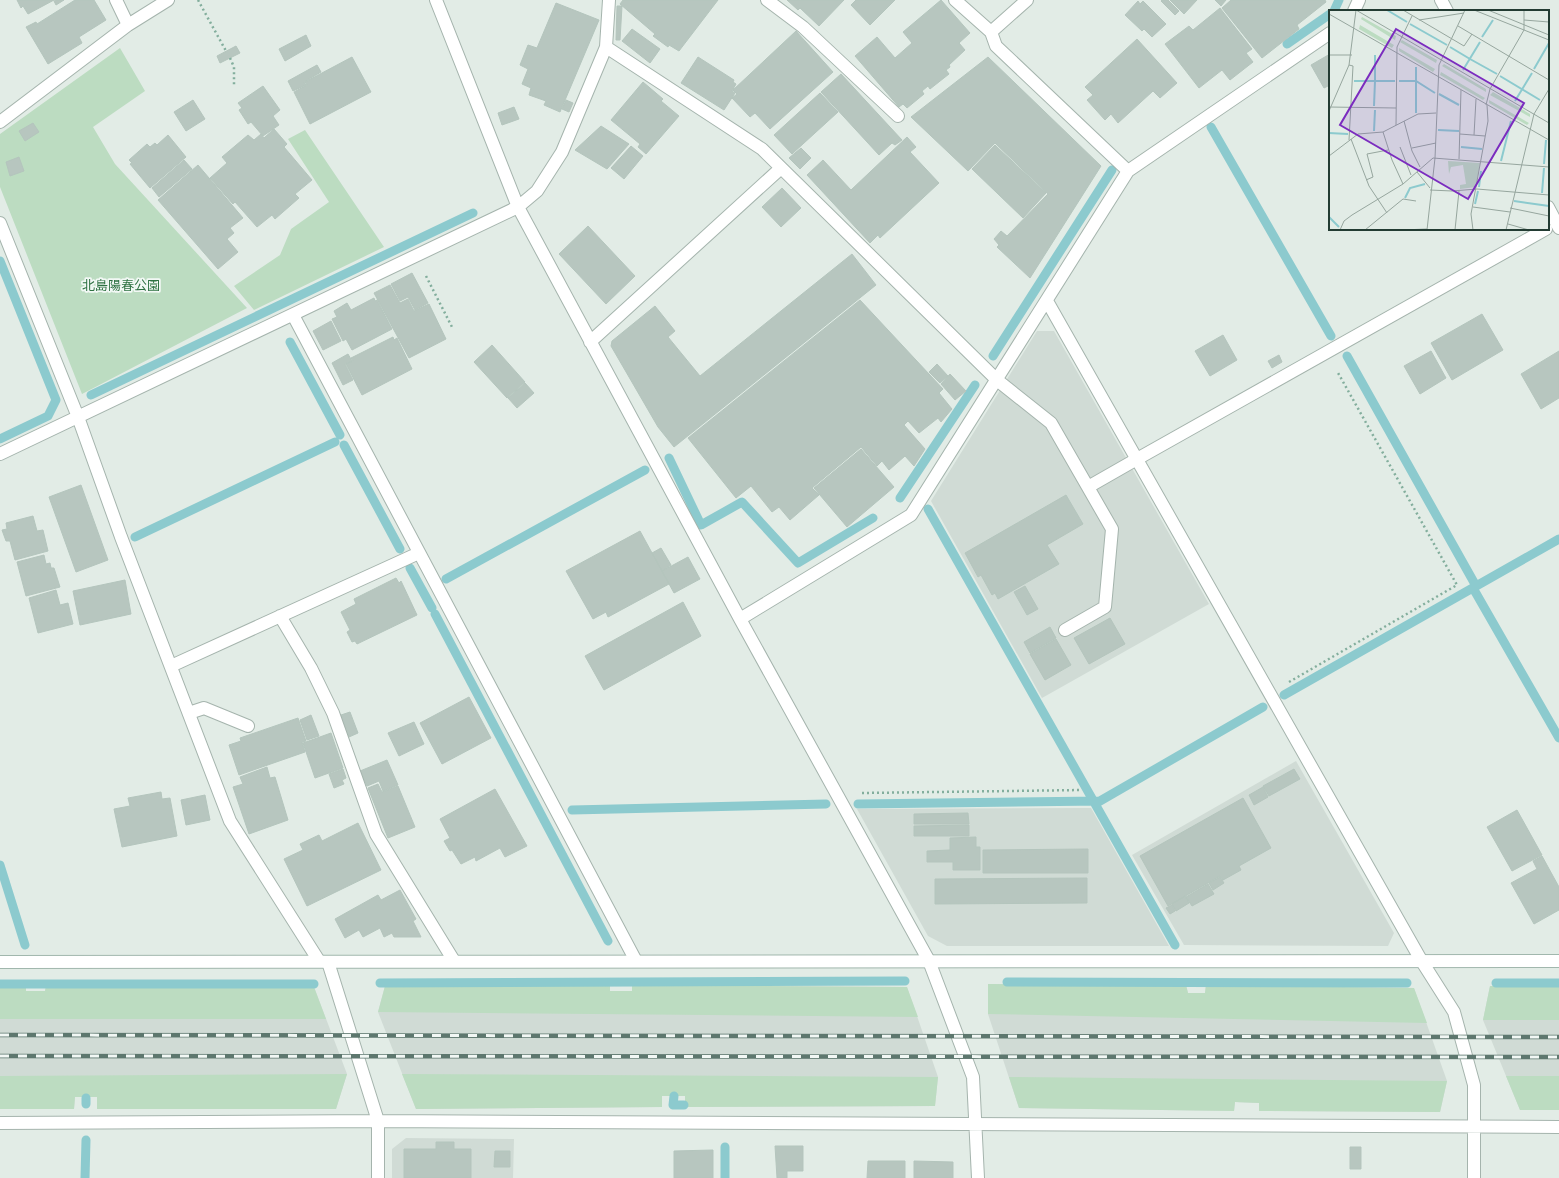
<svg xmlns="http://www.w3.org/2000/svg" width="1559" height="1178" font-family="Quicksand,'Noto Sans JP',sans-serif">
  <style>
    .built { fill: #d0dbd5 }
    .green { fill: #bcdcc1 }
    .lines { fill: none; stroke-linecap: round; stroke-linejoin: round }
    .stream { stroke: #8ccace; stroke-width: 9 }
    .building { fill: #b7c6bf; stroke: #b4c5bd }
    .lane-casing { stroke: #a5b4ad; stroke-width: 14 }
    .street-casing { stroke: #a5b4ad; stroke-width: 14 }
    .secondary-casing { stroke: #a1b7ad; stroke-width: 14 }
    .path { stroke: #83ae9d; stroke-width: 2.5; stroke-dasharray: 2 3; stroke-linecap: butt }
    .lane { stroke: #fff; stroke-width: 12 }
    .street { stroke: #fff; stroke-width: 12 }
    .secondary { stroke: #fff; stroke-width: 12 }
    .rail-casing { stroke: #5d776e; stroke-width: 4.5 }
    .rail { stroke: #f2f8f5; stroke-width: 3; stroke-dasharray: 9; stroke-linecap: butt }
    .labels { text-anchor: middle; stroke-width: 3.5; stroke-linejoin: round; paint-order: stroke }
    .park-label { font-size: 13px; fill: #2e7142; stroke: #f2f8f5 }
    .inset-river { fill: none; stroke: #8ccace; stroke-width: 2 }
    .inset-road { fill: none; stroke: #96a69e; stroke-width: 1 }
    .view { fill: #7b2cbf; fill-opacity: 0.15; stroke: #7b2cbf; stroke-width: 2 }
    .inset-edge { fill: none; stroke: #233c33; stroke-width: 2 }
  </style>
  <rect width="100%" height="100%" fill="#e2ece6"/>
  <path class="built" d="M1037,331H1054L1209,604L1042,698L931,501Z
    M1296,761L1394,933L1388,946L1184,945L1132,855Z
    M1091,808L1169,946H947L928,936L857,809Z
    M988,984L1186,985L1188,993H1205L1206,985L1414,988L1447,1081L1440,1112L1259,1111V1103L1235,1102L1234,1111L1019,1108L988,1014Z
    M610,985V991H632V985L907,987L938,1077L935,1106L685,1107V1096H662V1107L416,1109L378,1012L385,986Z
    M0,986H26V991H45L46,986L314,987L347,1074L336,1109H97V1097H75L74,1109H0Z
    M1490,986H1559V1110H1520L1483,1020Z
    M406,1138L514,1139L513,1178H392V1149Z"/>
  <path class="green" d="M120,48L145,91L93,127L115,164L247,308L82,394L0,187V134Z
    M305,130L384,247L254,310L234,286L280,255L291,229L329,202L288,139Z
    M988,984L1186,985L1188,993H1205L1206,985L1414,988L1427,1023L988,1014Z
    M610,985V991H632V985L907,987L918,1017L378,1012L385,986Z
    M0,986H26V991H45L46,986L314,987L326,1019H0Z
    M1490,986H1559V1020H1483Z
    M347,1074L336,1109H97V1097H75L74,1109H0V1076Z
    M402,1074L938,1077L935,1106L685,1107V1096H662V1107L416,1109Z
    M1506,1076H1559V1110H1520Z
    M1009,1077L1447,1081L1440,1112L1259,1111V1103L1235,1102L1234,1111L1019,1108Z"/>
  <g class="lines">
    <path class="stream" d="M1334,11L1339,0
      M1287,44L1330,14
      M1211,127L1331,336
      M0,261L56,400L48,416L0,439
      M290,342L340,435
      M993,356L1112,170
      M1347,356L1476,586
      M91,395L473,213
      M344,445L400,549
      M669,458L701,525L742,502L798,563L873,518
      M900,498L975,385
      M928,509L1175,945
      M135,537L335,442
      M410,568L432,608
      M446,579L645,470
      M1473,588L1559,738
      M435,614L608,941
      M1284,695L1559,539
      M858,804L1100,801L1263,707
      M572,810L826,804
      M0,865L25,945
      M1007,982L1407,983
      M380,983L905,981
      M1496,983H1559
      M0,984H314
      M674,1096L673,1105H684
      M86,1098V1104
      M85,1178L86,1140
      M725,1178V1147"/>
  </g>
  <path class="building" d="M17,0H54L28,14L23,6L21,8Z
    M56,0H64L56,5L54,1Z
    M75,0H94L106,20L79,37L82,43L48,64L26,27L36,22L37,24Z
    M623,0H718L679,51L669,45L668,47L653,36L655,34L620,4Z
    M787,0H844L819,26L800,8L798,10Z
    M856,0H895L870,25L851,5Z
    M941,0L970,33L959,43L965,50L949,65L950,67L946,70L949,74L930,89L928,86L922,91L924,94L907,108L903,104L899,107L855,56L877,37L895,58L912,43L903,32Z
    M1162,0H1168L1179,11L1175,15L1161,1Z
    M1170,0H1197L1184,14Z
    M1215,0H1226L1221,6Z
    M1231,0H1325L1326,2L1297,25L1299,29L1262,58L1222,8Z
    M1138,1L1140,4L1143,1L1166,24L1152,37L1144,29L1142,31L1125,15Z
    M556,3L599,20L560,112L544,105L546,101L529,95L531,88L522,84L528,69L520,65L528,45L537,48Z
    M617,6H622L620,40H616Z
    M1220,8L1252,49L1246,53L1253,62L1230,80L1222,70L1199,88L1165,44L1189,26L1193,30Z
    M632,29L660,49L650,63L622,41Z
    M796,31L833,72L770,129L755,113L750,117L732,98L737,94L733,90Z
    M306,35L311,46L285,61L279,49Z
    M1137,39L1177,83L1160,98L1153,91L1118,123L1111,114L1105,120L1087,100L1093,95L1085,87Z
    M236,46L240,53L220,63L217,56Z
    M1330,54V85L1324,88L1311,65Z
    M352,57L371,92L310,124L294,92L307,85L305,82Z
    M698,57L734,80L733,82L736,84L732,91L735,93L724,110L681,83Z
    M988,57L1101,166L1030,278L997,247L999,245L994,239L1001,231L1007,236L1048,194L995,143L968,171L911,117Z
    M317,65L321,72L304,82L306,85L293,91L288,81Z
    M841,74L902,140L895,145L892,143L879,155L821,92Z
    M643,82L663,99L661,101L679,116L646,154L638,147L640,144L611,120Z
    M263,86L280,110L273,116L279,125L263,136L251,122L248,124L239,110L242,108L238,103Z
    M820,93L838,112L792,154L774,135Z
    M193,100L205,119L186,131L174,112Z
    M566,100L573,103L569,112L562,109Z
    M514,107L519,119L502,125L498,113Z
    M33,123L39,132L25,141L19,131Z
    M601,126L629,144L607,169L575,150Z
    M274,129L287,144L284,147L312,180L295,194L299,198L275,219L272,215L257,227L235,202L233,204L210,178L227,163L222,157L248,135L254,140L261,134L264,138Z
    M168,135L186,157L150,188L130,164L132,163L129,160L147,144L150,147L155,143L157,145Z
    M907,137L916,147L910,152L939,183L880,238L878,235L870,243L807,175L823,160L851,190Z
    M995,145L1046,193L1023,218L972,169Z
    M631,146L643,156L624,179L611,168Z
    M801,148L811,158L800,169L789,158Z
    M19,157L24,171L10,176L6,162Z
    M184,160L192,169L159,197L152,188Z
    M198,165L243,218L230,228L234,233L227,239L238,252L218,269L158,200Z
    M782,188L801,208L781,227L762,207Z
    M588,226L635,276L606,304L559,254Z
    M852,254L876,285L674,447L658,427L611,346L612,341L655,306L675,331L668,337L700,376Z
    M412,273L428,303L415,310L408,297L400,301L391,284Z
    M390,285L400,303L408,299L414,311L429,304L446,339L409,358L374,293Z
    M374,298L375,301L377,300L392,329L352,350L346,339L343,341L332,319L337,317L334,311L347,303L351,310Z
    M860,300L943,389L939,393L952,409L941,422L938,418L919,433L908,421L904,425L925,449L914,466L905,456L889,470L882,461L877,466L861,447L812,488L819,495L790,520L779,507L772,512L751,486L736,498L688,438Z
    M1482,314L1503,350L1452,380L1431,343Z
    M331,321L341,341L323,350L313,331Z
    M1223,335L1237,360L1210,376L1195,351Z
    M393,337L394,340L397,338L412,369L362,395L346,364L353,361L351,358Z
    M492,345L525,382L507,398L474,362Z
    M1431,351L1446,378L1420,394L1404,366Z
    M1559,351V398L1541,409L1521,374Z
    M348,354L352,361L345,364L353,380L343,385L332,363Z
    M1279,355L1282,362L1272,368L1268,361Z
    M937,364L948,376L940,383L929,372Z
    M950,374L966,391L955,400L941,384Z
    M525,383L534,393L517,408L508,398Z
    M861,449L894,487L847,527L814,488Z
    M81,485L108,560L76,572L49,497Z
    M1066,495L1083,524L1047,545L1059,564L998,599L995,593L992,595L981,575L978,577L965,553Z
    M33,516L37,531L43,530L48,551L15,560L10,541H6L2,530L7,529L6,523Z
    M640,531L669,584L608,617L606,612L593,619L566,571Z
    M661,548L671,565L662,571L652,553Z
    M44,555L46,564L50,563L51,568H54L60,587L26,596L17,562Z
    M688,557L700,579L674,593L662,571Z
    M396,578L399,583L401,581L417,615L357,644L355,641L352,642L347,632L350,630L341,612L356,604L354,599Z
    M125,580L131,614L80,625L73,591Z
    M1025,586L1038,609L1027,615L1014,592Z
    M56,590L60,605L68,603L73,624L38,633L29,598Z
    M683,602L701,636L604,690L585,656Z
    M1110,618L1125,644L1089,664L1074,638Z
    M1050,627L1056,638L1030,653L1024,642Z
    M1056,639L1071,665L1045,680L1030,654Z
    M469,697L491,738L442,764L420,723Z
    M350,712L358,733L349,737L341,715Z
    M311,715L319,736L307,740L300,720Z
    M298,718L306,741L302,742L305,752L239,775L229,745L241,741L240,738Z
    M414,722L424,744L399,756L388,733Z
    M331,733L343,768L315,778L303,743Z
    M387,760L398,785L383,791L379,781L367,786L360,771Z
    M267,767L270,778L275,777L288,820L249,834L233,787L243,784L240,777Z
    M343,769L346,778L342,780L344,784L334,788L329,774Z
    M1294,769L1300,779L1269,796L1263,786Z
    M378,784L382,792L398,786L415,827L388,838L368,788Z
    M1263,787L1268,797L1254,805L1249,795Z
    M495,789L527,846L505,857L500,848L476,861L475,857L461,864L452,850L450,851L444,841L450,838L440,819Z
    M161,792L162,799L170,798L177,836L122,847L114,809L130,806L128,798Z
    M205,795L210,820L186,825L181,800Z
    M1243,798L1271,848L1239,866L1241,870L1223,880L1220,876L1168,906L1140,856Z
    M1517,810L1542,855L1512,871L1487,827Z
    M968,813L969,824H914V814Z
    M358,823L381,870L307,906L284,859L303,850L300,844L319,835L322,841Z
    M969,825V836H914V826Z
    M976,837V847H980V870H953V862H927V851L950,850V838Z
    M1088,849V873H983V850Z
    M1542,856L1559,887V910L1534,924L1511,883L1537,869L1533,861Z
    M1220,877L1224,883L1213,890L1209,883Z
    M1087,878V903L935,904V879Z
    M1208,884L1214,894L1192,906L1186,897Z
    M400,890L416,919L413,921L421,937H394L392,933L384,937L380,928L363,937L359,930L345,938L335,919L378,895L381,900Z
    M1185,896L1189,903L1176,911L1172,904Z
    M1172,905L1175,911L1170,914L1166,908Z
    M436,1142H454V1149H471V1178H404V1149H436Z
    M775,1146H803V1171H787V1178H777Z
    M1350,1147H1361V1169H1350Z
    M713,1150V1178H674V1151Z
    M495,1151H510V1167H494Z
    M868,1161H905V1178H867Z
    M914,1161L953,1162V1178H914Z"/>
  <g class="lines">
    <defs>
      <path id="lane" d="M997,380L1051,423L1112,529L1105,607L1065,630
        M1088,487L1137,459
        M189,713L204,708L248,726"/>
      <path id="street" d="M116,0L128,25
        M436,0L518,207L740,619L929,961L973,1077L978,1178
        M767,0L803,27L898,116
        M955,0L991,32L996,46L1128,171
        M1441,0L1447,11
        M1354,11L1359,0
        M991,32L1027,0
        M606,47L762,149L997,380
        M0,122L128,25L168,0
        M1548,207L1559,228
        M0,223L78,417L121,537L230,821L319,961
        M1047,301L1421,960L1454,1012L1474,1085V1178
        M293,315L636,961
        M590,342L781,168
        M0,454L518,207L537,191L562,152L606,47L609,0
        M1137,459L1546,229
        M280,616L311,668L333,713L376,834L454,961
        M740,619L911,515L1128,171L1330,33
        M171,666L419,553
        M328,962L378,1121V1178
        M0,1123L378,1121L1559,1127"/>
      <path id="secondary" d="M0,962L1559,961"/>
    </defs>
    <use href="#lane" class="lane-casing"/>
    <use href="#street" class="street-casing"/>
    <use href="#secondary" class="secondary-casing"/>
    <path class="path" d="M198,0L226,51
      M230,58L234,67V85
      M426,276L453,329
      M1289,682L1457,585L1337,371
      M862,793L1082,790"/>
    <use href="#lane" class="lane"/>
    <use href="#street" class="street"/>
    <use href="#secondary" class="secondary"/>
    <defs>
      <path id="rail" d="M0,1035L1559,1037
        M0,1056L1559,1057"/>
    </defs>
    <use href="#rail" class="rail-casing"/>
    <use href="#rail" class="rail"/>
  </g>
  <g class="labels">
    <g class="park-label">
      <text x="121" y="290">北島陽春公園</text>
    </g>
  </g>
  <g transform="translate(1329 10)">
    <rect width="220" height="220" fill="#e2ece6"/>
    <path d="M33,7L67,26L66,30L32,9ZM31,15L65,35L63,38L30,19ZM73,30L108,50L107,53L71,32ZM70,38L106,59L104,62L70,41ZM115,54L157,79V82L113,56ZM112,62L156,88L154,90L111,65ZM164,82L201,104V107L161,85ZM160,90L200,113L198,115L160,93ZM119,151L151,153L147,177L131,179V175L137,174L134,155L122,157L120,164Z" fill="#bcdcc1"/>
    <path class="inset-river" d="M58,0L78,12M81,14L118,35M153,27L164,10M121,37L141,49M141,49L168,64M205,59L220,33M134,60L151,32M171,66L211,90M25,71H66M46,71V45M70,71H87L106,83M110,84L130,95M186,91L203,63M45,96L46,71M87,103V57M109,120L130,121M45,121L46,100M0,123L19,124M132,137L153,139M172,151L182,111M215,154L217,130M150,177L152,161M213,183L215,158M76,188L81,178L96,174M185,191L220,196M146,194L149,181M0,207L10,217"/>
    <path class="inset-road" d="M27,0L220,113M74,0L135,36L143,24M145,0L220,30M159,0L220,25M0,4L220,130M90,10L135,3M195,10L220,12M129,16L220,70M0,45H23M20,55L24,56L20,130M157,95L161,79L195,20V0M0,97L67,98M0,101L20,55L27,0M205,104L220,79M75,111L83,141L91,157M67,115L68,37L83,6M54,122L63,150L74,174M131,124L156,126M145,125L147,89M22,129L40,176L58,203M71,137L82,165M83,138L107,133M0,146L29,124L54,122L89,104L107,103M130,149L132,80M88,162L101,178M37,170L44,167L38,144L59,140M101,180L123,181L148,179L220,185M144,197L181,202M181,198L220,206M179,214L200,220M11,220L15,211L23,205L74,174L104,148L220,157M36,220L74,189L87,191M73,220L98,219M98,220L106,148L110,55L136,0M126,220L130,181M144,220L142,204L159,111L158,95M177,220L205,104"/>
    <path class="view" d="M67,19L195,93L139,189L11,115Z"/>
    <rect width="220" height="220" class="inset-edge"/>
  </g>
</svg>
